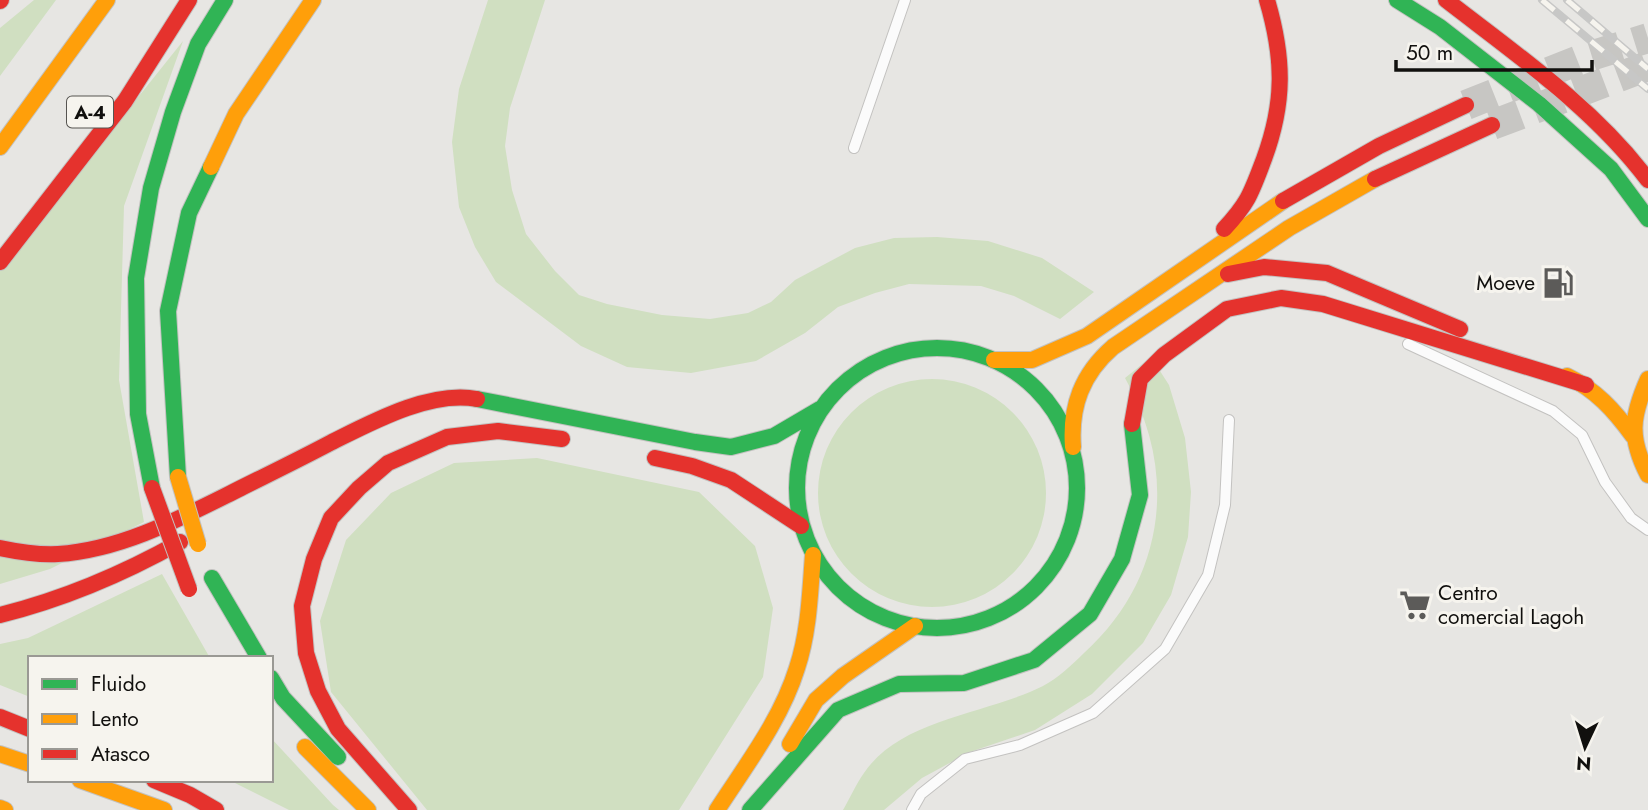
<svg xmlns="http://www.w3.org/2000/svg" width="1648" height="810" font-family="Jost,sans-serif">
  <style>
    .grass { fill: #d0dfc1 }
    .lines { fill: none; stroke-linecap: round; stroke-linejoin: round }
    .secondary-tunnel { stroke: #c7c6c3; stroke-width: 30; stroke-dasharray: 30 15; stroke-linecap: butt }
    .lane-casing { stroke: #c3c2c0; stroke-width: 12 }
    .fast-casing { stroke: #c3c2c0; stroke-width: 18 }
    .slow-casing { stroke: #c3c2c0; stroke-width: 18 }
    .jam-casing { stroke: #c3c2c0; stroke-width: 18 }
    .lane { stroke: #fbfbfb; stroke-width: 10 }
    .fast { stroke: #30b455; stroke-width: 16 }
    .slow { stroke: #ff9f0a; stroke-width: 16 }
    .jam { stroke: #e5322d; stroke-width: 16 }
    .rail-casing { stroke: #c7c7c6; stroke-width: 8 }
    .rail { stroke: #f6f4ee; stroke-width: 5; stroke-dasharray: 16; stroke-linecap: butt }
    .slow-bridge-casing { stroke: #c3c2c0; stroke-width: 18; stroke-linecap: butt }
    .jam-bridge-casing { stroke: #c3c2c0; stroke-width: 18; stroke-linecap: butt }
    .slow-bridge { stroke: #ff9f0a; stroke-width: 16 }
    .jam-bridge { stroke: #e5322d; stroke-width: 16 }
    .labels { text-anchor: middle; stroke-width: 6; stroke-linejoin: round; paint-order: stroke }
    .shield { fill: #f6f4ee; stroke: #565451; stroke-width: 2 }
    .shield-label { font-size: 19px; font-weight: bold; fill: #11100e }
    .poi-label { font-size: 21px; fill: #11100e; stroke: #f6f4ee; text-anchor: end }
  </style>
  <rect width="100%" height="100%" fill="#e7e6e3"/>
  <path class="grass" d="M34,0H56L0,76V28Z
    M488,0H545L510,108L505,146L512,190L526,234L555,271L579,295L607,304L662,315L710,319L748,313L771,302L795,280L855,248L894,238L937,237L988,241L1042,258L1094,292L1060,319L1014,296L981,286L909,284L875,293L838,307L805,333L756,361L691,373L627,367L581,346L496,282L475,247L459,207L452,142L459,89Z
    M183,41L124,206L119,380L144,522L50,569L0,584V270Z
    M1151,357L1169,385L1185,438L1191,492L1188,537L1171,595L1143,643L1092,694L1035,730L970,752L922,778L884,810H843C850,798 856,784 864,773C901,718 988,714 1043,686C1058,678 1072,665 1084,653C1165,580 1179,472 1125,378Z
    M818 493a114 114 0 1 1 228 0a114 114 0 1 1-228 0Z
    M537,458L699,492L755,546L773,608L763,677L679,810H427L331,692L320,621L346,540L391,493L454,463Z
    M162,574L210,658H30V697L0,685V644L28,638Z
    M271,738L333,805L339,810H289L229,780H271Z"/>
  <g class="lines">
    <path class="secondary-tunnel" d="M1466,105L1584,58L1648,38
      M1492,125L1648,66"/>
    <defs>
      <path id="lane" d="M854,148L905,0
        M1408,344L1553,411L1582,435L1605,482L1631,518L1648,530
        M912,810L921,794L965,759L1020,745L1093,713L1165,649L1208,575L1225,505L1229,420"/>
      <path id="fast" d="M1397,0L1440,27L1539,104L1611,169L1648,219
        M797 488a140 140 0 1 1 280 0a140 140 0 1 1-280 0Z
        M477,399L695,442L731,447L774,436L820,409
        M178,477L168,311L189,213L211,167
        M152,488L138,414L136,278L151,188L173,112L198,44L225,0
        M212,578L259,658
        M271,678L283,698L338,757
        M750,810L838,710L899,684L964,683L1034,660L1090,614L1122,559L1140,495L1132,424"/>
      <path id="slow" d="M0,147L107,0
        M211,167L236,114L313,0
        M994,360H1032L1087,336L1283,201
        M1567,376C1596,390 1614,410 1633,436
        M1648,379C1631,417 1629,438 1648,475
        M1073,447C1070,406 1082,374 1113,347L1289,228L1375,179
        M790,744L816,700L843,676L915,626
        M305,747L368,810
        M0,754L30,764
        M80,780L164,810
        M0,808L5,810
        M717,810C746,765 781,720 797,668C809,632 810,593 813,555"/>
      <path id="jam" d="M1446,0C1517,55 1594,108 1648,180
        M0,1L1,0
        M1375,179L1492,125
        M1283,201L1379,146L1466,105
        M1224,229C1249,202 1251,193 1264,159C1285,102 1284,58 1267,0
        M0,262L125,101L189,0
        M1228,274L1264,267L1327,273L1460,329
        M1132,424L1140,379L1164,355L1227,309L1281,298L1323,304L1586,385
        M655,458L692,466L731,480L801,526
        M0,548C19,552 38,555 58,554C121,550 181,518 237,490C269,474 300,459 332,442C372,422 431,390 477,399
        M0,615C64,599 123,574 180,542
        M0,717L30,729
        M154,780L190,795L216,810
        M409,810L338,729L318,691L306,653L302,606L314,559L331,518L359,488L388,463L447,437L498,431L562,439"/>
    </defs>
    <use href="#lane" class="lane-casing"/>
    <use href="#fast" class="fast-casing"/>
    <use href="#slow" class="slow-casing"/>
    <use href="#jam" class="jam-casing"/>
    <use href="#lane" class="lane"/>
    <use href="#fast" class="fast"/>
    <use href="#slow" class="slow"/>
    <use href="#jam" class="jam"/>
    <defs>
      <path id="rail" d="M1542,0L1648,89
        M1567,0L1648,69"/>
    </defs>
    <use href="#rail" class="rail-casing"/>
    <use href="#rail" class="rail"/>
    <defs>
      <path id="slow-bridge" d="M178,477L198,544"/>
      <path id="jam-bridge" d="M152,488L189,589"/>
    </defs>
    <use href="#slow-bridge" class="slow-bridge-casing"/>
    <use href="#jam-bridge" class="jam-bridge-casing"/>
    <use href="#slow-bridge" class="slow-bridge"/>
    <use href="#jam-bridge" class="jam-bridge"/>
  </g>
  <defs>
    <symbol id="fuel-bare" viewBox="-9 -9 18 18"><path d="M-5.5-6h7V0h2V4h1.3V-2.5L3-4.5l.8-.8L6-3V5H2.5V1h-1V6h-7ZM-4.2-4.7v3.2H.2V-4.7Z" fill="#5c5b59" stroke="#f6f4ee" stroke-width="2.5" paint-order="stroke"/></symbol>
    <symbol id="supermarket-bare" viewBox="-9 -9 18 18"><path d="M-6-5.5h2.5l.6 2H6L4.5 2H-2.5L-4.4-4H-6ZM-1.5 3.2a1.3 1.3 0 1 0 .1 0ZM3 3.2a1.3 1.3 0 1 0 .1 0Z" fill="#5c5b59" stroke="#f6f4ee" stroke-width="2.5" paint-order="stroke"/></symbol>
  </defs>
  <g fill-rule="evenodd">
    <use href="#fuel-bare" x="1536" y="261" width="44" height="44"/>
    <use href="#supermarket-bare" x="1393" y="583" width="44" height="44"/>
  </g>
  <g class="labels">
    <rect class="shield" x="67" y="96.5" width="46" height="31" rx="5"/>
    <g class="shield-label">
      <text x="90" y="119">A-4</text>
    </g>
    <g class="poi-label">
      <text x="1535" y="290">Moeve</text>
      <text x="1438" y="600" text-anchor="start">Centro<tspan x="1438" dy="24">comercial Lagoh</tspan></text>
    </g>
  </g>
  <rect x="28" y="656" width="245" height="126" fill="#f6f4ee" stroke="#9a9994" stroke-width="2"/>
  <rect x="42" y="679" width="35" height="10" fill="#30b455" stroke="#9a9994" stroke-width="2"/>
  <text x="91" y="691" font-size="21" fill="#11100e">Fluido</text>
  <rect x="42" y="714" width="35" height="10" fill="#ff9f0a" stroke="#9a9994" stroke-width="2"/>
  <text x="91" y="726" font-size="21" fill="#11100e">Lento</text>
  <rect x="42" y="749" width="35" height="10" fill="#e5322d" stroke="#9a9994" stroke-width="2"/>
  <text x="91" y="761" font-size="21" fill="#11100e">Atasco</text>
  <g transform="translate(1585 747) rotate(184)" stroke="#f6f4ee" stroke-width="5" paint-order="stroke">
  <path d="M0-5L12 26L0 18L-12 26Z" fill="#11100e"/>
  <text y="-10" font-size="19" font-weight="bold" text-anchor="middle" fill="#11100e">N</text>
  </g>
  <path d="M1396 60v10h196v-10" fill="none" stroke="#11100e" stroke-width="3.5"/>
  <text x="1406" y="60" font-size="21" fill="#11100e" stroke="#f6f4ee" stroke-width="5" paint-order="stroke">50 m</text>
</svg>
